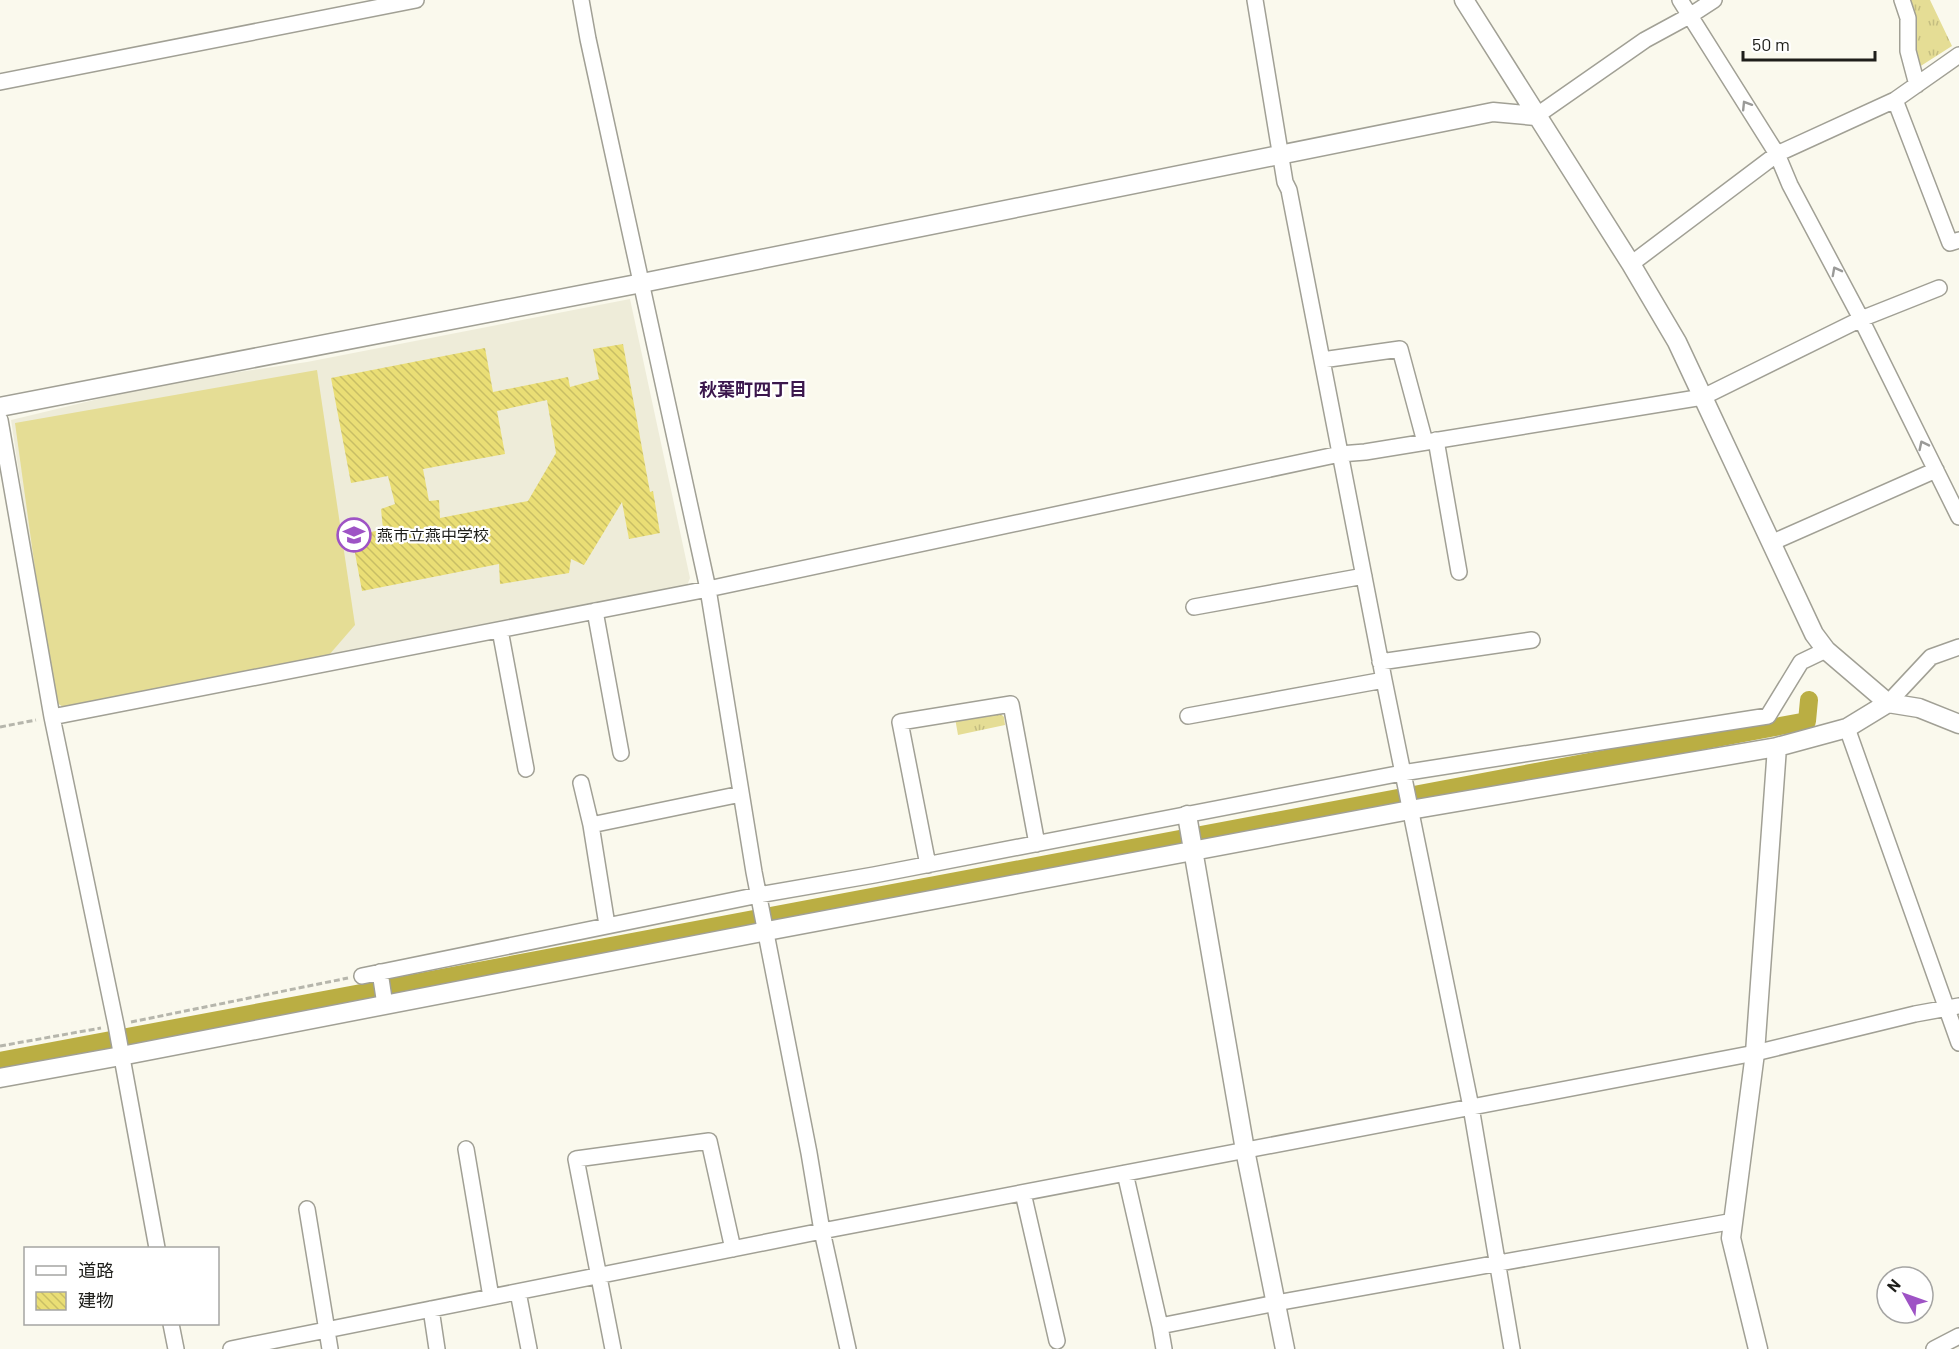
<svg xmlns="http://www.w3.org/2000/svg" width="1959" height="1349" font-family="Barlow,'Noto Sans JP',sans-serif">
  <style>
    .built { fill: #eeecd9 }
    .park { fill: url(#park-tufts) }
    .pitch { fill: #e5dd95 }
    .lines { fill: none; stroke-linecap: round; stroke-linejoin: round }
    .canal { stroke: #baae43; stroke-width: 18 }
    .building { fill: url(#building-back-hatch); fill-rule: evenodd }
    .minor-casing { stroke: #a1a095; stroke-width: 18 }
    .tertiary-casing { stroke: #a1a095; stroke-width: 21 }
    .path { stroke: #b6b6ac; stroke-width: 3; stroke-dasharray: 6 3; stroke-linecap: butt }
    .minor { stroke: #fff; stroke-width: 15 }
    .tertiary { stroke: #fff; stroke-width: 18 }
    .oneway { stroke: #9a9a98 }
    .labels { text-anchor: middle; stroke-width: 4.5; stroke-linejoin: round; paint-order: stroke }
    .poi-label { font-size: 16px; fill: #1e1e1a; stroke: #fff; text-anchor: start }
    .neighbourhood-label { font-size: 18px; font-weight: bold; fill: #3b174d; stroke: #fff }
  </style>
  <defs>
    <pattern id="park-tufts" width="24" height="20" patternUnits="userSpaceOnUse" patternTransform="scale(1.5)"><rect width="24" height="20" fill="#e5dd95"/><path d="M3 7l-1-3M5 7V3M7 7l1-3M15 17l-1-3M17 17v-4M19 17l1-3" fill="none" stroke="#c4bd80"/></pattern>
    <pattern id="building-back-hatch" width="6" height="6" patternUnits="userSpaceOnUse" patternTransform="scale(1.5)"><rect width="6" height="6" fill="#eade75"/><path d="M-1 5l2 2M0 0l6 6M5-1l2 2" fill="none" stroke="#c8be65"/></pattern>
  </defs>
  <rect width="100%" height="100%" fill="#faf9ed"/>
  <path class="built" d="M630,299L690,578L686,588L63,707L53,700L11,420L165,383L307,362Z"/>
  <path class="park" d="M1910,0H1930L1952,46L1916,69L1913,35L1915,17Z
    M996,709L1004,717L1005,725L958,735L955,718Z"/>
  <path class="pitch" d="M317,370L355,625L329,655L63,707L53,700L15,423Z"/>
  <g class="lines">
    <path class="canal" d="M0,1061L1807,721L1809,700"/>
  </g>
  <path class="building" d="M623,344L650,492L653,491L660,533L629,539L622,502L584,565L571,559L569,573L500,584L499,564L362,591L352,537L383,529L381,509L395,504L388,476L351,483L331,378L485,348L493,392L568,377L570,387L599,379L593,349ZM547,400L556,453L528,501L440,518L439,500L429,501L423,469L505,454L497,411Z"/>
  <g class="lines">
    <defs>
      <path id="minor" d="M581,0L588,39L708,589L754,872L809,1153L822,1231L848,1349
        M1255,0L1285,182L1289,190L1384,680L1471,1107L1512,1349
        M1680,0L1777,154L1790,185L1857,311L1959,517
        M1902,0L1908,18V51L1917,85
        M0,82L416,0
        M1895,100L1950,243L1959,240
        M1536,116L1645,40L1691,15L1714,0
        M1631,264L1777,154L1895,100L1959,55
        M1322,360L1400,349L1425,442
        M0,420L52,717L116,1025L157,1248
        M1436,440L1459,572
        M1771,543L1936,470
        M1194,607L1364,576
        M595,611L621,753
        M500,630L526,769
        M1380,662L1532,640
        M1888,703L1931,657L1959,647
        M1188,716L1384,680
        M52,717L708,589L1340,454L1365,452L1703,397L1861,319L1939,288
        M1847,728L1959,1043
        M581,783L591,825L607,925
        M591,825L741,794
        M928,865L900,722L1011,704L1037,844
        M380,972L385,1005
        M362,976L759,895L874,875L1402,773L1768,716L1801,662L1826,650
        M466,1149L491,1297
        M1125,1173L1160,1326
        M1023,1193L1057,1341
        M307,1209L330,1349
        M518,1292L529,1349
        M431,1309L437,1349
        M171,1324L176,1349
        M231,1349L822,1231L1755,1053L1915,1014L1959,1006
        M613,1349L576,1159L709,1141L733,1249
        M1164,1349L1160,1326L1276,1303L1734,1221
        M1934,1349L1959,1336"/>
      <path id="tertiary" d="M1464,0L1631,264L1677,342L1814,634L1826,650L1888,703L1919,708L1959,724
        M0,407L642,283L1493,112L1536,116
        M1187,815L1245,1150L1285,1349
        M0,1078L121,1056L767,931L1410,810L1777,747
        M1758,1349L1731,1238L1755,1053L1777,747L1847,728L1888,703"/>
    </defs>
    <use href="#minor" class="minor-casing"/>
    <use href="#tertiary" class="tertiary-casing"/>
    <path class="path" d="M0,727L36,720
      M131,1022L348,978
      M0,1046L101,1028"/>
    <use href="#minor" class="minor"/>
    <use href="#tertiary" class="tertiary"/>
  </g>
  <defs><path id="oneway-chevron" d="M-2-3.5L2.5 0L-2 3.5" fill="none" stroke-width="1.6" stroke-linecap="round" stroke-linejoin="round" transform="scale(1.5)"/></defs>
  <g class="oneway">
    <use href="#oneway-chevron" transform="translate(1746 105) rotate(-122)"/>
    <use href="#oneway-chevron" transform="translate(1836 271) rotate(-118)"/>
    <use href="#oneway-chevron" transform="translate(1923 445) rotate(-116)"/>
  </g>
  <defs>
    <symbol id="school-ring" viewBox="-11 -11 22 22"><circle r="9.5" fill="#fff" stroke="#9e53c5" stroke-width="1.5"/><path d="M0-5L7-2L0 1L-7-2ZM-4 1L0 2.5L4 1V4Q0 6-4 4Z" fill="#9e53c5"/></symbol>
  </defs>
  <g fill-rule="evenodd">
    <use href="#school-ring" x="335" y="516" width="38" height="38"/>
  </g>
  <g class="labels">
    <g class="poi-label">
      <text x="377" y="541">燕市立燕中学校</text>
    </g>
    <g class="neighbourhood-label">
      <text x="753" y="396">秋葉町四丁目</text>
    </g>
  </g>
  <rect x="24" y="1247" width="195" height="78" fill="#ffffff" stroke="#a5a5a3" stroke-width="1.5"/>
  <rect x="36" y="1266" width="30" height="9" fill="#ffffff" stroke="#a5a5a3" stroke-width="1.5"/>
  <text x="78" y="1277" font-size="18" fill="#1e1e1a">道路</text>
  <rect x="36" y="1292" width="30" height="18" fill="url(#building-back-hatch)" stroke="#a5a5a3" stroke-width="1.5"/>
  <text x="78" y="1307" font-size="18" fill="#1e1e1a">建物</text>
  <g transform="translate(1905 1295) rotate(310)"><circle r="28" fill="#ffffff" stroke="#a5a5a3" stroke-width="1.5"/>
  <path d="M0-4.5L10 22L0 15L-10 22Z" fill="#9e53c5"/>
  <text y="-9" font-size="16" font-weight="bold" text-anchor="middle" fill="#1e1e1a">N</text>
  </g>
  <path d="M1743 51v9h132v-9" fill="none" stroke="#1e1e1a" stroke-width="3"/>
  <text x="1752" y="51" font-size="18" fill="#1e1e1a" stroke="#ffffff" stroke-width="4.5" paint-order="stroke">50 m</text>
</svg>
